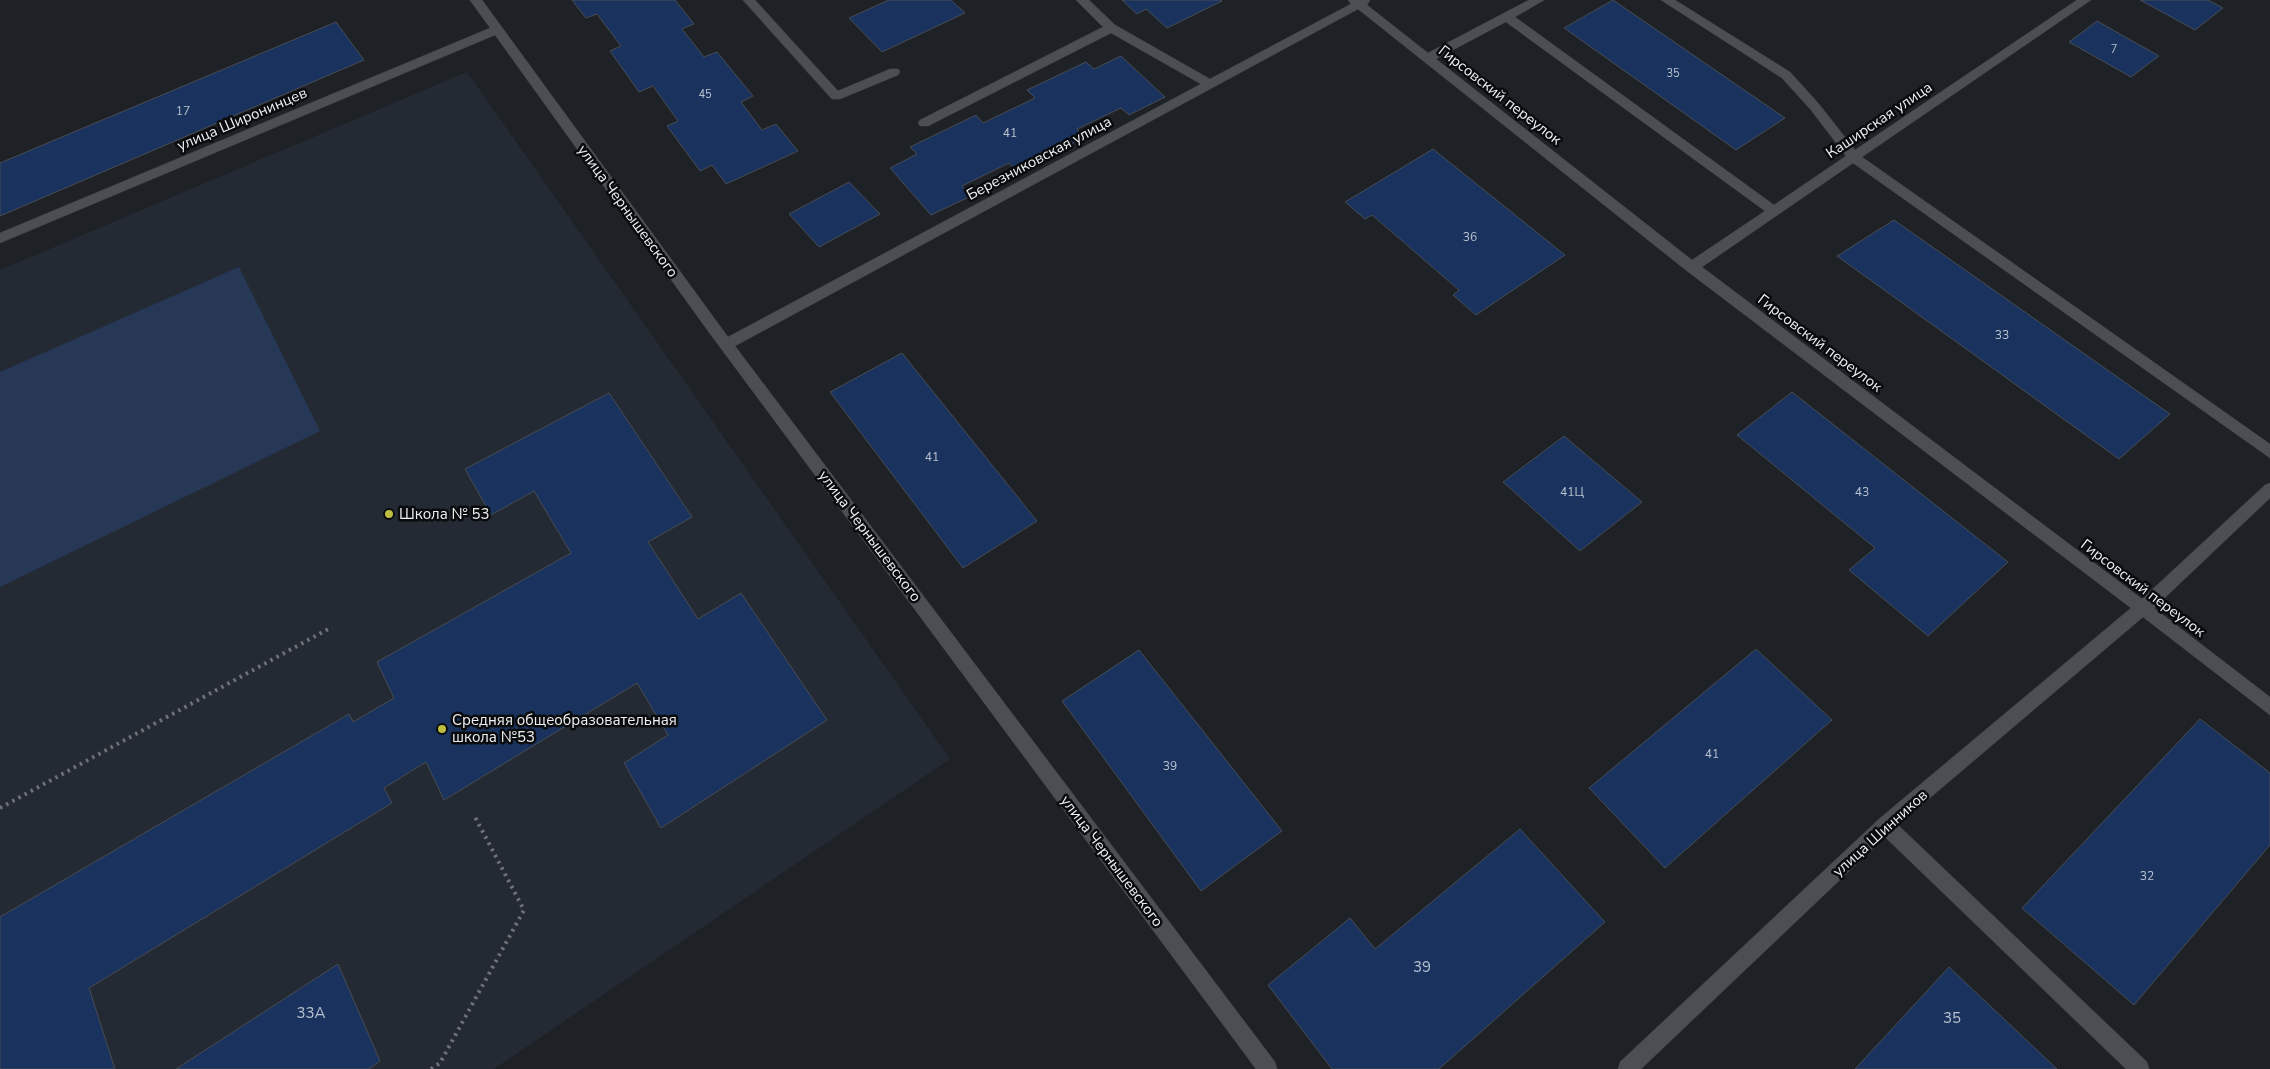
<svg xmlns="http://www.w3.org/2000/svg" width="2270" height="1069" font-family="'Nunito Sans',sans-serif">
  <style>
    .built { fill: #242a34 }
    .green { fill: #263856 }
    .building { fill: #19335e; stroke: #494c52 }
    .lines { fill: none; stroke-linecap: round; stroke-linejoin: round }
    .minor-casing { stroke: #3b3d41; stroke-width: 1 }
    .path { stroke: #6e7175; stroke-width: 4; stroke-dasharray: 2.5 4.5; stroke-linecap: butt }
    .minor { fill: #4b4f54; fill-rule: evenodd }
    .poi-dot { fill: #bebf42; stroke: #0a0b0d; stroke-width: 2 }
    .labels { text-anchor: middle; stroke-width: 5; stroke-linejoin: round; paint-order: stroke }
    .far-number-label { font-size: 11px; fill: #b9c1ce }
    .number-label { font-size: 12px; fill: #b9c1ce }
    .street-label { font-size: 15px; fill: #eef0f3; stroke: #0a0b0d }
    .poi-label { font-size: 15px; fill: #eef0f3; stroke: #0a0b0d; text-anchor: start }
    .near-number-label { font-size: 15px; fill: #b9c1ce }
  </style>
  <rect width="100%" height="100%" fill="#1e2126"/>
  <path class="built" d="M467,72L950,759L494,1069H0V270Z"/>
  <path class="green" d="M239,267L320,431L0,587V372Z"/>
  <path class="building" d="M572,0H675L694,24L682,29L704,57L717,52L753,96L741,102L762,130L776,124L798,151L726,184L712,165L700,171L667,126L678,121L653,86L639,92L610,51L621,46L597,14L586,18Z
    M889,0H951L965,13L882,52L849,18Z
    M1122,0H1220L1222,1L1167,28L1146,9L1137,14Z
    M1613,0L1785,118L1736,150L1564,28Z
    M2140,0H2208L2223,8L2195,30Z
    M2097,21L2159,56L2131,77L2069,42Z
    M336,22L364,60L0,216V163Z
    M1121,56L1165,97L1129,115L1121,108L1077,129L1085,137L1017,172L1009,163L962,186L971,196L931,215L890,168L917,154L910,147L976,115L983,123L1035,98L1027,90L1086,62L1094,69Z
    M1433,149L1565,255L1476,315L1453,295L1459,290L1372,215L1365,219L1345,202Z
    M849,182L880,214L819,247L789,214Z
    M1894,220L2170,414L2119,459L1837,256Z
    M902,353L1037,521L963,568L830,392Z
    M1792,392L2008,562L1928,636L1849,570L1875,548L1737,435Z
    M609,393L692,517L648,542L698,619L741,593L827,720L661,828L624,763L668,735L637,683L444,800L426,762L384,788L392,803L89,988L115,1069H0V917L349,714L353,722L394,698L377,662L571,553L534,491L491,515L465,469Z
    M1564,436L1642,502L1580,551L1503,482Z
    M1756,649L1832,720L1665,868L1589,788Z
    M1139,650L1282,831L1201,891L1062,701Z
    M2200,719L2270,773V845L2134,1005L2022,908Z
    M1520,829L1605,922L1439,1069H1332L1268,985L1350,918L1375,949Z
    M338,964L380,1061L369,1069H176Z
    M1949,967L2057,1069H1855Z"/>
  <g class="lines">
    <defs>
      <path id="minor" d="M470,0H482L728,337L1201,84L1111,33L928,126H920L918,123L920,120L1103,27L1076,0H1089L1115,25L1210,79L1351,4L1348,0H1370L1367,5L1428,53L1529,0H1544L1515,17L1774,205L1846,156L1811,110L1782,78L1661,0H1675L1790,72L1819,104L1855,150L2077,0H2091L1862,157L2270,444V458L1853,163L1702,267L2142,599L2265,485L2270,483V498L2154,608L2270,697V715L2143,617L1898,825L2147,1062L2149,1069H2126L1885,837L1641,1069H1618L1620,1062L1879,819L2131,608L1687,271L1358,9L735,346L1275,1062L1277,1069H1256L708,331L495,35L0,243V233L490,28ZM1506,22L1765,211L1692,260L1436,59Z
        M743,0H755L838,91L890,69H898L900,72L898,75L840,99H832Z"/>
    </defs>
    <use href="#minor" class="minor-casing"/>
    <path class="path" d="M0,808L332,627
      M431,1069L440,1063L524,910L475,817"/>
    <use href="#minor" class="minor"/>
  </g>
  <g class="poi-dot">
    <circle cx="389" cy="514" r="5"/>
    <circle cx="442" cy="729" r="5"/>
  </g>
  <g class="labels">
    <g class="far-number-label">
      <text x="2114" y="53">7</text>
      <text x="1673" y="77">35</text>
      <text x="705" y="98">45</text>
    </g>
    <g class="number-label">
      <text x="183" y="115">17</text>
      <text x="1010" y="137">41</text>
      <text x="1470" y="241">36</text>
      <text x="2002" y="339">33</text>
      <text x="932" y="461">41</text>
      <text x="1572" y="496">41Ц</text>
      <text x="1862" y="496">43</text>
      <text x="1712" y="758">41</text>
      <text x="1170" y="770">39</text>
      <text x="2147" y="880">32</text>
    </g>
    <g class="street-label">
      <text transform="translate(1500 95) rotate(38)" y="5">Гирсовский переулок</text>
      <text transform="translate(242 119) rotate(-23)" y="5">улица Широнинцев</text>
      <text transform="translate(1879 120) rotate(-34)" y="5">Каширская улица</text>
      <text transform="translate(1039 158) rotate(-28)" y="5">Березниковская улица</text>
      <text transform="translate(628 211) rotate(54)" y="5">улица Чернышевского</text>
      <text transform="translate(1820 343) rotate(37)" y="5">Гирсовский переулок</text>
      <text transform="translate(870 536) rotate(53)" y="5">улица Чернышевского</text>
      <text transform="translate(2143 588) rotate(37)" y="5">Гирсовский переулок</text>
      <text transform="translate(1880 833) rotate(-42)" y="5">улица Шинников</text>
      <text transform="translate(1112 861) rotate(53)" y="5">улица Чернышевского</text>
    </g>
    <g class="poi-label">
      <text x="399" y="519">Школа № 53</text>
      <text x="452" y="725">Средняя общеобразовательная<tspan x="452" dy="17">школа №53</tspan></text>
    </g>
    <g class="near-number-label">
      <text x="1422" y="972">39</text>
      <text x="311" y="1018">33А</text>
      <text x="1952" y="1023">35</text>
    </g>
  </g>
</svg>
